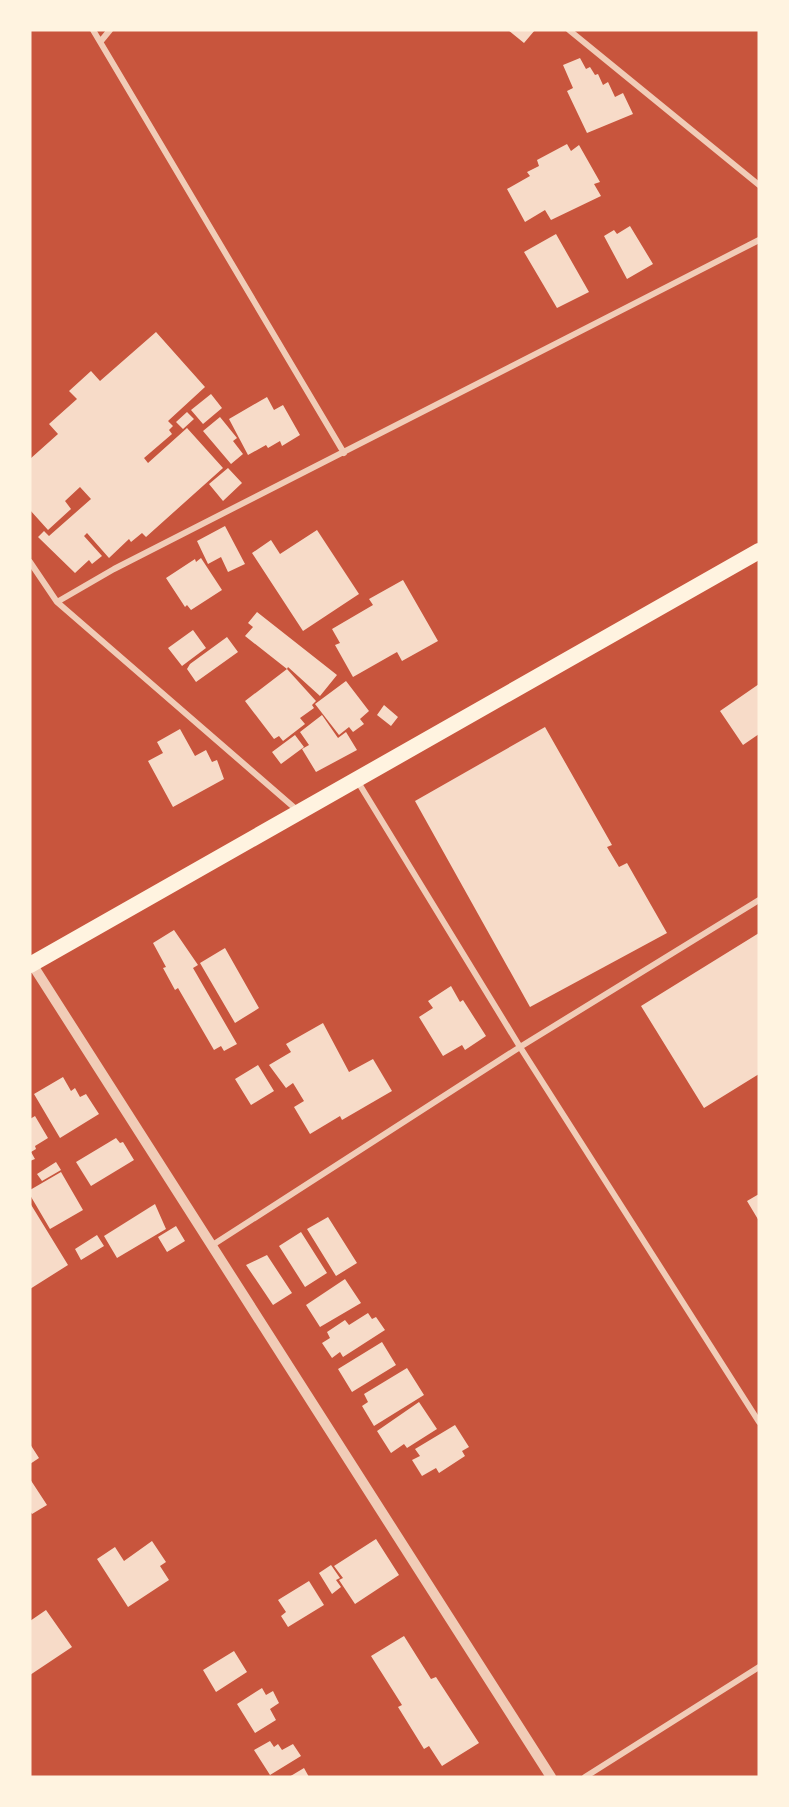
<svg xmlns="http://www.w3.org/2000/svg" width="789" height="1807" font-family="Lato,sans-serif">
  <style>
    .building { fill: #f7dbc8 }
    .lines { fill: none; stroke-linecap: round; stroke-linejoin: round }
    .minor { stroke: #f1ccb7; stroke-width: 6 }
    .tertiary { stroke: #f1ccb7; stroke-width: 10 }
    .trunk { stroke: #fff3e0; stroke-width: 16 }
  </style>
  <rect width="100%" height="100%" fill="#c8553d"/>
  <path class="building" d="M508,30H535L524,43Z
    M580,58L586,69L590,67L595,75L598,74L603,85L608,82L615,97L623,93L633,114L587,133L567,91L573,88L563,65Z
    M567,144L571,151L579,145L600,182L594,184L601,196L551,220L545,210L525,222L507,189L530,176L527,172L539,166L537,160Z
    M630,226L653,264L627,279L604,236L614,230L617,234Z
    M556,234L589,292L557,308L524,252Z
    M156,332L205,387L168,421L173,426L169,430L172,434L144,458L148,463L187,428L223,468L146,537L142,533L131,542L129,539L109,558L87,533L84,536L102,556L92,564L89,560L75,573L38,537L44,531L49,536L91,499L80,487L65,501L71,509L48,530L30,510V459L58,434L49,424L77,399L69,391L91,371L100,381Z
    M211,394L222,408L203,424L191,410Z
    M267,397L274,410L283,405L300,435L282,446L280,441L268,448L266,445L248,455L229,419Z
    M187,412L194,419L183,429L176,422Z
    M220,417L237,438L233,441L243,454L231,464L203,431Z
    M228,468L242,483L223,501L209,484Z
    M225,526L245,564L228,572L221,557L208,564L197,541Z
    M317,530L359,594L303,631L252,553L271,540L280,554Z
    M201,558L222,590L191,610L187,605L185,607L166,578L195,559L196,562Z
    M403,580L438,641L402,661L397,652L353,677L335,645L340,643L332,629L373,605L369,599Z
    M257,612L337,675L320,696L288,667L287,669L245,636L253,627L248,623Z
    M193,630L206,648L182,666L168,648Z
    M227,637L238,652L196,682L187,669L190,664Z
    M287,669L316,701L312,705L314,708L300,718L305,724L283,741L279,736L274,739L245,701Z
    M346,681L369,711L360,719L364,724L353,732L349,727L339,735L315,704Z
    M759,684V734L743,745L720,711Z
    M384,705L398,717L391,726L377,715Z
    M322,715L338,738L346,732L357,750L316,772L302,749L309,745L300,732Z
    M545,727L612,845L607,847L619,867L627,863L667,933L530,1007L415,801Z
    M180,729L195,756L206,750L212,762L217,760L224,779L173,807L148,761L163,753L157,742Z
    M295,735L304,747L281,764L272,752Z
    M174,930L198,965L193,968L237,1044L224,1051L221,1046L214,1050L178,988L175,990L163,968L166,967L153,943Z
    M759,933V1074L704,1108L641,1006Z
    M225,948L259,1008L235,1023L200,963Z
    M451,986L460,1002L463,1000L486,1036L465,1050L462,1045L443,1056L419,1017L433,1008L428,1001Z
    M323,1023L349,1072L373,1059L392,1091L342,1120L340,1116L310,1134L294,1107L304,1101L293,1083L286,1088L269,1065L291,1052L286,1044Z
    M258,1065L274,1091L251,1105L235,1079Z
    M63,1077L71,1091L75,1088L80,1097L86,1094L99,1114L60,1138L34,1094Z
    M35,1116L48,1138L35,1146L36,1149L31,1152L35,1159L30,1161V1119Z
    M116,1138L120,1143L123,1142L134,1160L91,1186L76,1162Z
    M56,1162L61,1170L42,1181L37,1174Z
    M61,1172L83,1210L50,1229L30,1195V1190Z
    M759,1194V1221L747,1201Z
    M30,1203L68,1265L30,1289Z
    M155,1204L166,1229L117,1258L104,1236Z
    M328,1217L357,1263L336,1276L307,1229Z
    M176,1226L185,1241L167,1252L158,1237Z
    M301,1232L327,1273L305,1287L279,1246Z
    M97,1235L104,1246L81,1260L75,1249Z
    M267,1255L292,1293L273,1305L246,1265Z
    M345,1279L361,1303L320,1327L306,1305Z
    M368,1313L372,1319L376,1317L385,1330L343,1357L340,1352L332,1358L322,1343L330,1338L327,1332L345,1320L349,1325Z
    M382,1342L396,1365L352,1392L338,1369Z
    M407,1368L424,1395L374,1426L362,1406L368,1402L364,1394Z
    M419,1402L437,1429L407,1448L404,1444L391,1453L377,1431Z
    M455,1425L469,1447L462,1451L465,1456L439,1473L436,1468L422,1476L412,1460L420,1456L415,1449Z
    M30,1444L39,1458L30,1464Z
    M30,1479L47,1505L32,1514L30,1511Z
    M376,1539L399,1575L355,1604L339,1580L343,1578L334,1566Z
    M152,1541L166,1562L160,1566L169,1580L128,1607L97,1559L115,1547L124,1561Z
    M331,1565L340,1578L336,1580L341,1587L332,1594L319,1573Z
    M309,1581L324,1605L288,1627L281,1616L286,1612L278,1600Z
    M46,1610L72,1647L30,1675V1621Z
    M404,1636L431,1679L436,1677L479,1743L442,1766L429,1746L424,1749L398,1707L402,1705L371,1656Z
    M234,1651L247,1672L216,1692L203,1670Z
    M262,1688L266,1695L273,1691L279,1703L270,1709L276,1720L255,1733L237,1704Z
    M270,1741L274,1747L278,1744L282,1750L293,1744L301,1756L270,1775L254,1750Z
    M304,1768L309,1777H289Z"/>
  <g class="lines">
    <path class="minor" d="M93,30L344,453
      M569,30L759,185
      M101,41L110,30
      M30,562L57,602L297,810
      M57,602L114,569L759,240
      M358,782L520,1047L759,1422
      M211,1246L520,1047L759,900
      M585,1777L759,1667"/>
    <path class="tertiary" d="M32,964L551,1777"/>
    <path class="trunk" d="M30,965L759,551"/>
  </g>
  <rect width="789" height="1807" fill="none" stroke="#fff3e0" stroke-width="63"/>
</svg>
